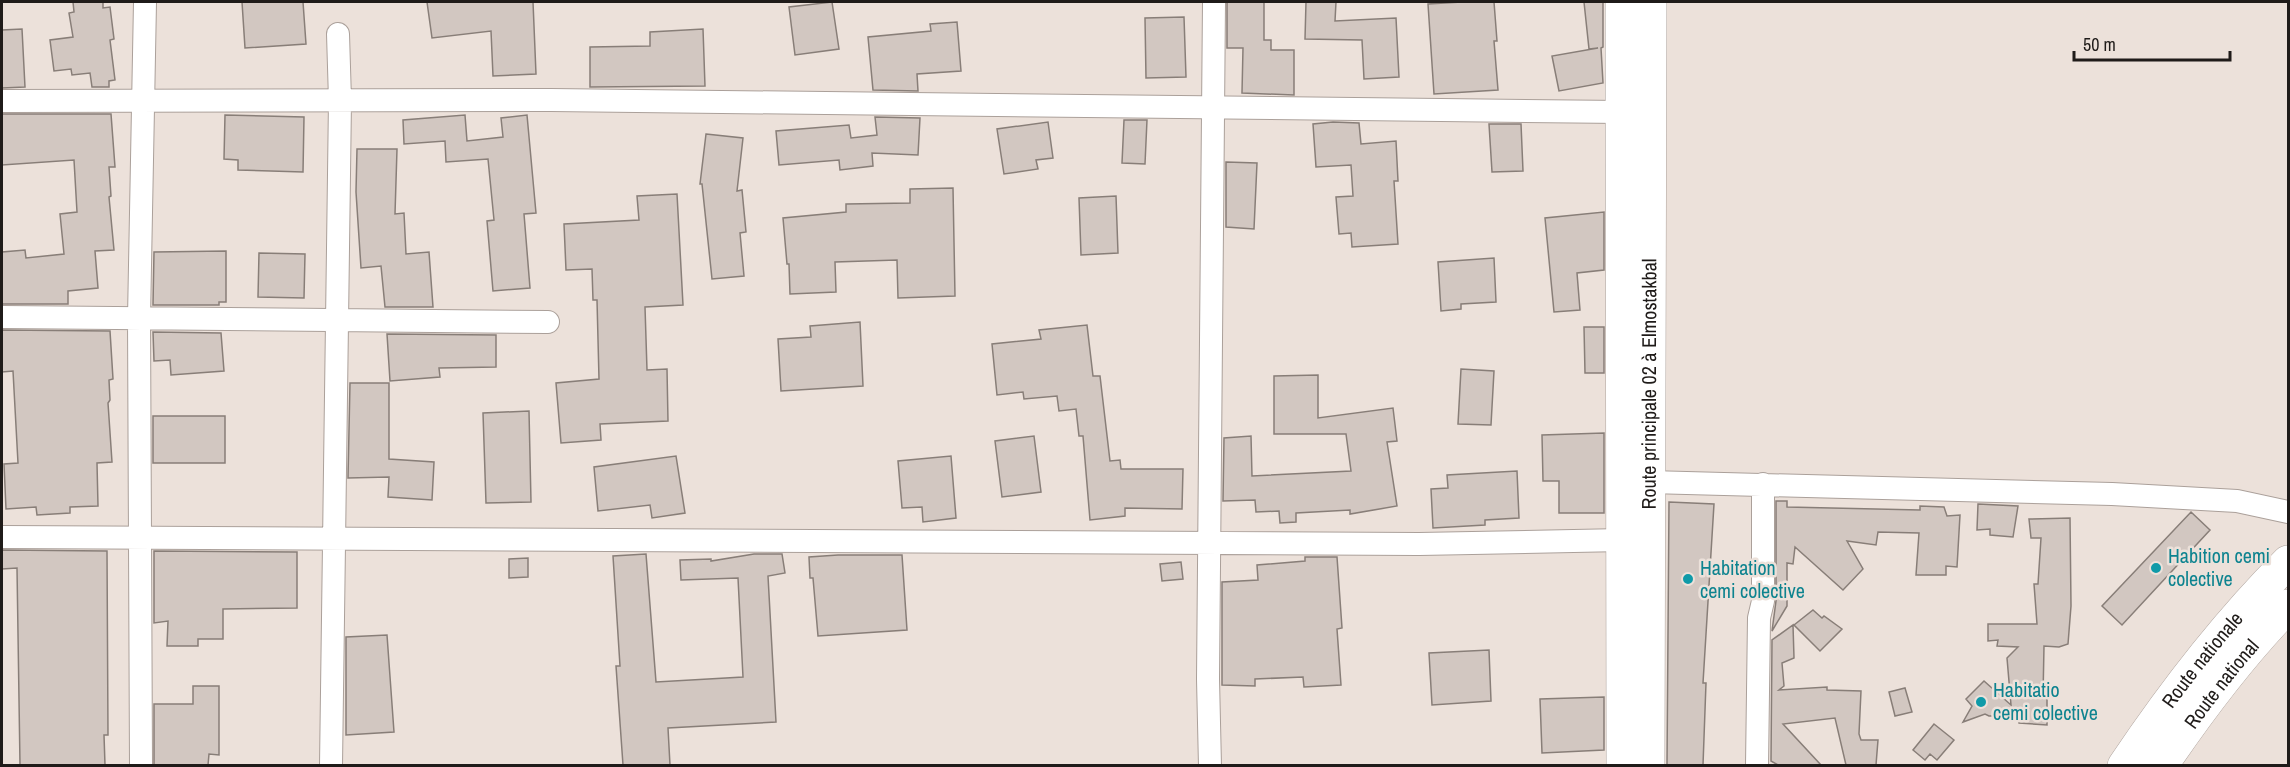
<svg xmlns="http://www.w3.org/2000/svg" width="2290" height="767" font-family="'Archivo Narrow',sans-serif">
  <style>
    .building { fill: #d2c7c1; stroke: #887e78; stroke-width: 1.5 }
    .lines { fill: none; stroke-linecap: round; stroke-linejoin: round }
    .minor-casing { stroke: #aba09a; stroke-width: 24 }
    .secondary-casing { stroke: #aba09a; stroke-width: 34 }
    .primary-casing { stroke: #aba09a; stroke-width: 34 }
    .minor { stroke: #fff; stroke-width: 22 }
    .secondary { stroke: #fff; stroke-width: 33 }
    .primary { stroke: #fff; stroke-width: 33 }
    .culture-dot { fill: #0f9aa8; stroke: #ece1da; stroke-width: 2 }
    .labels { text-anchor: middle; stroke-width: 5; stroke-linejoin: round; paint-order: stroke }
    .street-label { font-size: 20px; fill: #1f1b19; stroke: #ece1da }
    .culture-label { font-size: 20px; fill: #0d838f; stroke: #ece1da; text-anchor: start }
  </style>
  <rect width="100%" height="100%" fill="#ece1da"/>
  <path class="building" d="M73,2H103V8L110,7L114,39L110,40L115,80L109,81V87H92L90,73L72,75L71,69L54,71L50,40L73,37L69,13L74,12Z
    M242,2H303L306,44L245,48Z
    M427,2H533L536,74L493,76L491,31L432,38Z
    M832,2L839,49L795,55L789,7Z
    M1227,2H1264V40H1271V50H1294V95L1242,93L1243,48H1227Z
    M1306,2H1336L1335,21L1396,18L1399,77L1364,79L1362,40L1305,39Z
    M1462,2H1494L1497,41H1494L1498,90L1434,94L1428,4Z
    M1584,2H1603V47L1601,48L1603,83L1559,91L1552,56L1598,48L1589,49Z
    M1184,17L1186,77L1146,78L1145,18Z
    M957,22L961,71L917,74L918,91L873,90L868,37L931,31L930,24Z
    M22,29L25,87L2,88V30Z
    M703,29L705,86L590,87V47L650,46V32Z
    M2,114H111L115,167H109L111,196L109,197L114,250L95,251L98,288L68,291V304H2V252L25,250L26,258L64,254L60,214L77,212L74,160L2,165Z
    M225,115L304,117L303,172L238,170V160L224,159Z
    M465,115L467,141L503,137L501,118L527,115L536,213L524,214L530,288L493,291L487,221L494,220L488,159L446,162L445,141L404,144L403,120Z
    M875,117L920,118L918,155L872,153L873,166L840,170L839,160L779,165L776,131L849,125L851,138L877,135Z
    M1124,120H1147L1145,164L1122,163Z
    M1048,122L1053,158L1036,160L1038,169L1004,174L997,129Z
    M1333,122L1359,123L1361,144L1396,141L1398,181H1394L1398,244L1352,247L1351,233L1339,234L1336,197L1353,196L1351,165L1316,167L1313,124Z
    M1489,124H1521L1523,171L1492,172Z
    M706,134L743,138L737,191L742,190L746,232L740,233L744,276L712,279L702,184H700Z
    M357,149H397L395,214L404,213L406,254L429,252L433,307H385L381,266L361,268L356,192Z
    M1226,162L1257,163L1254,229L1226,227Z
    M953,188L955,296L898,298L897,260L835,262L836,292L790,294L789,264H787L783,218L846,212V204L910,203V189Z
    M677,194L683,305L645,307L647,370L667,369L668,421L600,424L601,440L561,443L556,383L599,379L597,300H593L592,269L566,270L564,224L639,220L637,196Z
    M1116,196L1118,253L1081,255L1079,198Z
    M1604,212V270L1577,273L1580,310L1554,312L1545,218Z
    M226,251V302H219V305H153L154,252Z
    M259,253L305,254L304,298L258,297Z
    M1494,258L1496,302L1461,304V309L1441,311L1438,262Z
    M860,322L863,386L781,391L778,339L811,337L810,326Z
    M1087,325L1093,376H1100L1110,461L1120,460L1121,469H1183L1182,509L1125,508V516L1090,520L1083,436H1079L1076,409L1059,411L1057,396L1024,399L1023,392L997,395L992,344L1041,339L1039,330Z
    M1584,327H1604V373H1585Z
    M2,330L110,331L113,379L109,380L110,400L108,403L112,462L97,463L98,506L70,507V513L37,515L36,507L6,509L4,464L18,463L13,371L2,372Z
    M153,332L221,333L224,371L171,375L170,360L154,361Z
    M387,334L496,335V367L439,368L440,377L390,381Z
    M1461,369L1494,371L1491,425L1458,424Z
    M1318,375V418L1393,408L1397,441L1387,442L1397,506L1350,514V510L1296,513V522L1280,523L1279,511L1256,512L1255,500L1223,501L1224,438L1251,436L1252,476L1351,471L1346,434H1274V376Z
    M350,383H389V459L434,462L432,500L388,497L389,477L348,478Z
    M529,411L531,502L486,503L483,413Z
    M153,416H225V463H153Z
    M1604,433V513H1559V481H1543L1542,435Z
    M1034,436L1041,492L1002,497L995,441Z
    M676,456L685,513L652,518L650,505L598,511L594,467Z
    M951,456L956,518L923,522L922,507L902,508L898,461Z
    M1517,471L1519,518L1485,520V525L1433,528L1431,489L1448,488L1447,475Z
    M1776,501H1787V507L1920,510V506L1944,507L1947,516L1960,515L1957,567L1946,566V575H1916L1919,533L1878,532L1876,545L1847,541L1863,569L1843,590L1795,547L1793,564L1787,563V606L1772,631L1776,601Z
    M1669,502L1714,504L1703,683H1706L1703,765H1667Z
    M1978,504L2018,506L2013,537L1990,535V529L1977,530Z
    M2191,512L2210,530L2122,625L2102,606Z
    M2070,518L2071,606L2068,644L2059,647L2044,646L2043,697H2047V725L2019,723L2017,716H1989L1985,714L1963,722L1972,706L1966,699L1984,681L2011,705L2007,658L2018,647L1997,646L1998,640L1988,641V624H2037L2034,584H2038L2041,538H2031L2029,519Z
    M2,550L107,551L108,735H104L105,765H20L17,568L2,569Z
    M154,551L297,552V608L223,609V639H198V646H167L168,621L154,623Z
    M646,554L656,682L743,677L738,578L681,580L680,560L711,559V561L754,554H782L785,573L768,576L776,722L668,728L670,765H623L616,666H620L613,556Z
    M838,555H902L907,630L818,636L813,578H810L809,557Z
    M1305,557H1337L1342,628L1337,629L1341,685L1304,687L1303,677L1255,679V686L1222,685V582L1258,580L1257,565L1305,561Z
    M528,558V577L509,578V559Z
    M1181,562L1183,579L1162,581L1160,564Z
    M1813,610L1822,618L1824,616L1842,629L1820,651L1794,625Z
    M1793,625L1794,658L1782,663L1784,686L1779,690L1827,687V690L1861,691L1859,734L1861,740H1878L1876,765H1846L1835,718L1783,724L1821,765H1778L1771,761L1772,640Z
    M387,635L394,732L346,735V637Z
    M1489,650L1491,701L1432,705L1429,653Z
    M193,686H219V755L209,754L208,765H154V704H193Z
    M1905,688L1912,712L1895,716L1889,692Z
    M1604,697V750L1542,753L1540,699Z
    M1934,724L1954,740L1937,760L1930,754L1925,760L1913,750Z"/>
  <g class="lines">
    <defs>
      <path id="minor" d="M2,101L551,100L1622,112
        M2,317L548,322
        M1649,482L2112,494L2237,501L2288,512
        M2,537L1419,544L1623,540
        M141,766L139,318L145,2
        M331,766L340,100L338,34
        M1210,766L1208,679L1214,2
        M1757,766L1759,618L1763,601V484"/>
      <g id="secondary">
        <path d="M1622,2L1623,766"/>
        <path id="s1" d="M1648,766L1650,2"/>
      </g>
      <g id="primary">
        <path id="s2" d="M2124,766C2173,693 2226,624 2288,562"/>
        <path id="s3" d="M2161,766C2199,710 2241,654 2288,606"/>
      </g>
    </defs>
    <use href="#minor" class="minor-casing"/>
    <use href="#secondary" class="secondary-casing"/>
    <use href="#primary" class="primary-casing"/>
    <use href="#minor" class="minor"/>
    <use href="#secondary" class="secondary"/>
    <use href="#primary" class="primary"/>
  </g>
  <g class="culture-dot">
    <circle cx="2156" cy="568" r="6"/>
    <circle cx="1688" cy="579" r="6"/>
    <circle cx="1981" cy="702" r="6"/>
  </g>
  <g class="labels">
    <g class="street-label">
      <text dy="7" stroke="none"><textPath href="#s1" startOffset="382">Route principale 02 à Elmostakbal</textPath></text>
      <text dy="7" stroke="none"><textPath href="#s2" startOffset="132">Route nationale</textPath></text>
      <text dy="7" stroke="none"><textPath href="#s3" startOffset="102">Route national</textPath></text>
    </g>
    <g class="culture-label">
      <text x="2168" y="563">Habition cemi<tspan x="2168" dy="23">colective</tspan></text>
      <text x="1700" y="575">Habitation<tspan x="1700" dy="23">cemi colective</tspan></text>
      <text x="1993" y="697">Habitatio<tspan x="1993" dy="23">cemi colective</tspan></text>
    </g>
  </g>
  <rect width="2290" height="767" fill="none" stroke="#1f1b19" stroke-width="6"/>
  <path d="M2074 51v9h156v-9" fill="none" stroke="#1f1b19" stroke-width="3"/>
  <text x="2083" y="51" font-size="18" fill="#1f1b19" stroke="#ece1da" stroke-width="4.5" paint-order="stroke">50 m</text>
</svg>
